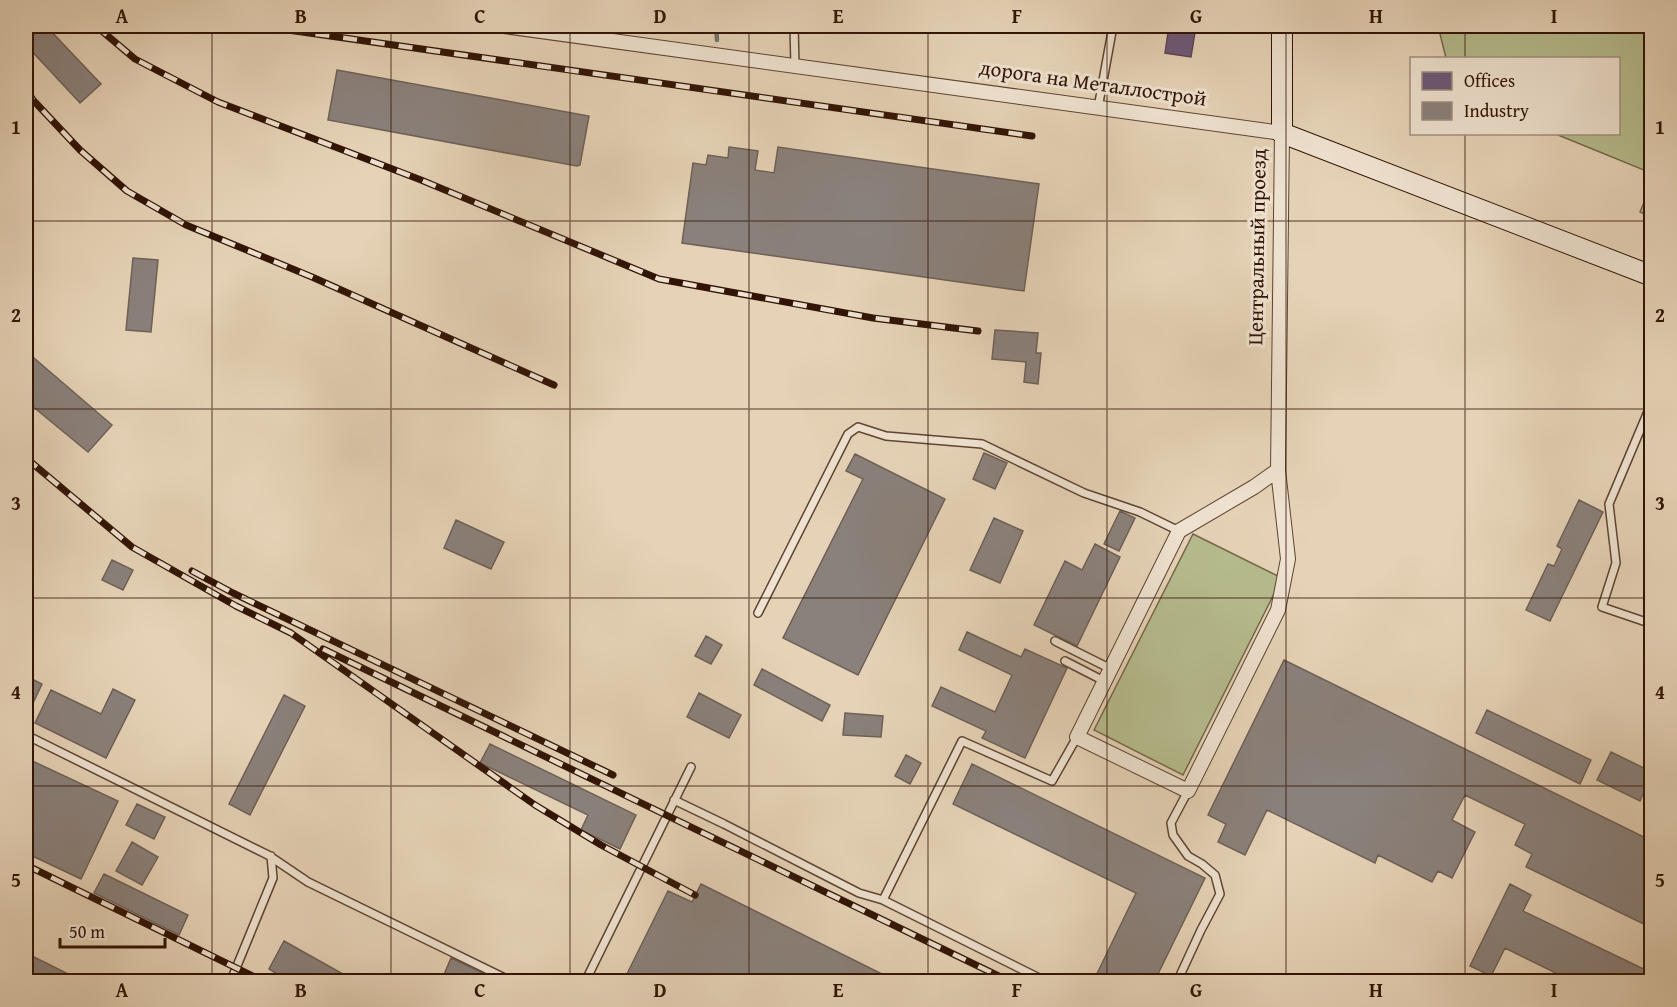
<svg xmlns="http://www.w3.org/2000/svg" width="1677" height="1007" font-family="'Gentium Book Plus',serif">
  <style>
    .green { fill: #b6bc8e; stroke: #74684a; stroke-width: 1.5 }
    .offices { fill: #6d597a; stroke: #5b4457; stroke-width: 1.5 }
    .industry { fill: #8a817c; stroke: #6f6058; stroke-width: 1.5 }
    .lines { fill: none; stroke-linecap: round; stroke-linejoin: round }
    .stream { stroke: #6f7570; stroke-width: 4.5 }
    .lane-casing { stroke: #5e4432; stroke-width: 10 }
    .street-casing { stroke: #5e4432; stroke-width: 16 }
    .secondary-casing { stroke: #311405; stroke-width: 22 }
    .lane { stroke: #efe2d0; stroke-width: 7 }
    .street { stroke: #efe2d0; stroke-width: 14 }
    .secondary { stroke: #efe2d0; stroke-width: 20 }
    .rail-casing { stroke: #311405; stroke-width: 7 }
    .rail { stroke: #efe2d0; stroke-width: 4.5; stroke-dasharray: 14; stroke-linecap: butt }
    .grid { fill: none; stroke: #311405; stroke-width: 1.5; stroke-opacity: 0.55 }
    .labels { text-anchor: middle; stroke-width: 6; stroke-linejoin: round; paint-order: stroke }
    .street-label { font-size: 21px; fill: #311405; stroke: #efe2d0 }
    .neatline { fill: none; stroke: #311405; stroke-width: 2 }
    .grid-label { font-size: 20px; text-anchor: middle; font-weight: bold; fill: #311405 }
  </style>
  <rect width="100%" height="100%" fill="#e6d3b7"/>
  <filter id="stains"><feTurbulence type="fractalNoise" baseFrequency=".00333" numOctaves="4"/><feColorMatrix values="0 0 0 0 .2 0 0 0 0 .09 0 0 0 0 .02 0 0 0 .5 -.17"/></filter>
  <radialGradient id="worn" r=".72"><stop offset=".6" stop-color="#630" stop-opacity="0"/><stop offset="1" stop-color="#630" stop-opacity=".3"/></radialGradient>
  <path class="green" d="M1438,26H1651V173L1558,135V134H1618V58H1446Z
    M1649,191L1651,192V218L1640,212Z
    M1193,534L1282,578L1183,775L1094,730Z"/>
  <path class="offices" d="M1169,26H1196L1191,57L1165,53Z"/>
  <path class="industry" d="M43,26H46L101,84L80,103L26,45V42Z
    M337,70L589,116L580,165L577,166L328,120Z
    M729,147L758,151L755,170L774,173L778,147L1039,184L1024,291L682,243L693,163L706,165L708,155L728,158Z
    M133,258L158,260L151,332L126,330Z
    M995,330L1038,333L1036,353H1041L1038,384L1024,382L1026,362L992,359Z
    M27,352L112,425L88,452L26,401V354Z
    M984,453L1007,463L995,489L973,479Z
    M855,454L945,499L858,675L783,638L863,479L846,471Z
    M1579,500L1603,512L1550,621L1526,610L1548,564L1554,566L1555,564L1562,549L1557,546Z
    M1120,511L1135,518L1119,551L1104,544Z
    M994,518L1023,531L1000,583L970,570Z
    M456,520L504,542L491,569L444,548Z
    M1095,544L1120,557L1077,646L1034,625L1065,561L1082,570Z
    M112,560L133,570L123,590L102,580Z
    M1652,572V587L1647,585Z
    M967,632L1021,657L1025,649L1067,668L1025,758L982,738L986,731L932,706L941,687L995,712L1012,675L959,650Z
    M706,636L722,645L711,664L695,656Z
    M1284,660L1652,841V928L1526,867L1532,854L1515,845L1525,824L1465,795L1452,820L1475,832L1452,878L1438,871L1432,882L1378,855L1375,863L1267,810L1245,855L1218,842L1226,824L1208,815Z
    M762,669L830,705L822,721L754,685Z
    M26,676L42,684L26,718Z
    M113,689L135,700L106,758L35,723L51,690L101,714Z
    M699,693L741,715L729,738L687,717Z
    M284,695L305,706L250,815L229,804Z
    M1487,710L1591,760L1580,784L1476,733Z
    M845,713L883,716L881,737L843,735Z
    M490,744L636,815L620,849L581,830L588,815L480,763Z
    M1611,752L1652,772V792L1645,789L1640,801L1597,780Z
    M906,755L921,763L910,784L895,776Z
    M26,758L118,801L81,879L26,853Z
    M972,764L1205,878L1154,982H1093L1136,893L953,804Z
    M137,804L165,817L154,839L126,825Z
    M132,842L158,857L142,885L116,871Z
    M104,874L188,915L179,935L94,893Z
    M701,884L898,982H623L668,891L692,902Z
    M1510,884L1531,895L1523,911L1652,973V982H1574L1505,948L1491,976L1470,966Z
    M284,941L343,974L338,982H290L269,969Z
    M26,953L84,982H26Z
    M451,958L502,982H453L443,977Z"/>
  <g class="lines">
    <path class="stream" d="M716,26L717,40"/>
    <defs>
      <path id="lane" d="M794,26L795,66
        M1098,108L1113,26
        M1652,402L1609,504L1616,563L1602,607L1652,624
        M758,613L848,434L858,427L886,436L982,444L1084,493L1140,512L1179,531
        M1055,641L1111,669
        M1065,661L1104,681
        M26,735L268,855L308,882L513,982
        M674,800L724,824L859,893L883,900L962,741L1052,781L1077,737
        M883,900L1047,982
        M228,982L232,978L273,878L271,856
        M585,982L691,767
        M1177,982L1201,930L1220,894L1215,875L1202,864L1188,856L1173,835L1171,823L1188,791"/>
      <path id="street" d="M504,26L1282,133L1278,470
        M1278,470L1288,559L1278,610L1188,791L1077,737L1179,531L1254,487Z"/>
      <path id="secondary" d="M1282,26V133L1652,276"/>
    </defs>
    <use href="#lane" class="lane-casing"/>
    <use href="#street" class="street-casing"/>
    <use href="#secondary" class="secondary-casing"/>
    <use href="#lane" class="lane"/>
    <use href="#street" class="street"/>
    <use href="#secondary" class="secondary"/>
    <defs>
      <path id="rail" d="M96,26L135,59L218,102L421,180L659,279L873,318L978,331
        M260,26L1032,136
        M26,88L33,100L80,150L127,191L186,225L312,277L554,385
        M26,458L132,547L236,606L291,633L535,805L601,845L695,895
        M192,571L233,593L613,775
        M323,649L1011,982
        M26,865L265,982"/>
    </defs>
    <use href="#rail" class="rail-casing"/>
    <use href="#rail" class="rail"/>
  </g>
  <path class="grid" d="M212,26V982M391,26V982M570,26V982M749,26V982M928,26V982M1107,26V982M1286,26V982M1465,26V58M1465,134V982M26,221H1652M26,409H1652M26,598H1652M26,786H1652"/>
  <g class="labels">
    <g class="street-label">
      <text transform="translate(1093 83) rotate(8)" y="7">дорога на Металлострой</text>
      <text transform="translate(1257 247) rotate(-89)" y="7">Центральный проезд</text>
    </g>
  </g>
  <rect width="1677" height="1007" fill="none" stroke="#e6d3b7" stroke-width="66"/>
  <rect x="1410" y="57" width="210" height="78" fill="#efe2d0" stroke="#a3907f" stroke-width="1.5"/>
  <rect x="1422" y="72" width="30" height="18" fill="#6d597a" stroke="#a3907f" stroke-width="1.5"/>
  <text x="1464" y="87" font-size="18" fill="#311405">Offices</text>
  <rect x="1422" y="102" width="30" height="18" fill="#8a817c" stroke="#a3907f" stroke-width="1.5"/>
  <text x="1464" y="117" font-size="18" fill="#311405">Industry</text>
  <path d="M60 938v9h105v-9" fill="none" stroke="#311405" stroke-width="3"/>
  <text x="69" y="938" font-size="18" fill="#311405" stroke="#efe2d0" stroke-width="4.5" paint-order="stroke">50 m</text>
  <rect x="33" y="33" width="1611" height="941" class="neatline"/>
  <g class="grid-label">
    <text x="122" y="23">A</text>
    <text x="301" y="23">B</text>
    <text x="480" y="23">C</text>
    <text x="660" y="23">D</text>
    <text x="838" y="23">E</text>
    <text x="1017" y="23">F</text>
    <text x="1196" y="23">G</text>
    <text x="1376" y="23">H</text>
    <text x="1554" y="23">I</text>
    <text x="16" y="134">1</text>
    <text x="1660" y="134">1</text>
    <text x="16" y="322">2</text>
    <text x="1660" y="322">2</text>
    <text x="16" y="510">3</text>
    <text x="1660" y="510">3</text>
    <text x="16" y="699">4</text>
    <text x="1660" y="699">4</text>
    <text x="16" y="887">5</text>
    <text x="1660" y="887">5</text>
    <text x="122" y="997">A</text>
    <text x="301" y="997">B</text>
    <text x="480" y="997">C</text>
    <text x="660" y="997">D</text>
    <text x="838" y="997">E</text>
    <text x="1017" y="997">F</text>
    <text x="1196" y="997">G</text>
    <text x="1376" y="997">H</text>
    <text x="1554" y="997">I</text>
  </g>
  <rect width="100%" height="100%" filter="url(#stains)"/>
  <rect width="100%" height="100%" fill="url(#worn)"/>
</svg>
